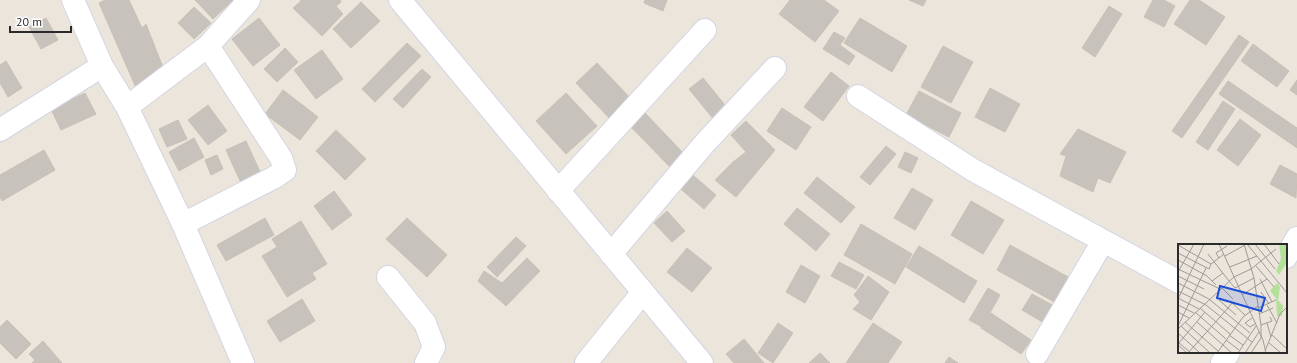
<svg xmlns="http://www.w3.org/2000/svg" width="1297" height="363" font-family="'PT Sans',sans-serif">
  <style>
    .building { fill: #c7c2bc; stroke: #c7c1b6 }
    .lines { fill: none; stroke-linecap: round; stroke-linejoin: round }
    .minor-casing { stroke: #d2d5e3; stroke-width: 24 }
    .tertiary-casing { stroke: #d2d5e3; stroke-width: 24 }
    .minor { stroke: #fff; stroke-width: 22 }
    .tertiary { stroke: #fff; stroke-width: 22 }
    .inset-road { fill: none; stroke: #9e9a95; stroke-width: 1 }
    .view { fill: #1d4ed8; fill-opacity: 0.15; stroke: #1d4ed8; stroke-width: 2 }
    .inset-edge { fill: none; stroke: #2a2a2a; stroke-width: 2 }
  </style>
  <rect width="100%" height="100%" fill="#ece5dc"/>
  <path class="building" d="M105,0H129L142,28L146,24L164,70L137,90L99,3Z
    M195,0H233L213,19Z
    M300,0H340L341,2L336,6L343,14L322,36L293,8L301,1Z
    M645,0H667L663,11L644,3Z
    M790,0H824L839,11L815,42L779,14Z
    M909,0H926L923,6Z
    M1153,0H1164L1175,6L1164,27L1144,17Z
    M1190,0H1199L1225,17L1206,45L1174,24Z
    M361,2L380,21L351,48L333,29Z
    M1109,6L1122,14L1095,57L1082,48Z
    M194,7L211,23L194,39L178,23Z
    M46,18L58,40L41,49L29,27Z
    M259,18L280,45L253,66L232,39Z
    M860,18L907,46L892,72L844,43Z
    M834,32L845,38L840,45L855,56L849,65L823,49Z
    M1239,35L1249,42L1182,138L1172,131Z
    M407,43L421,56L375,102L362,89Z
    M1253,44L1289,71L1277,87L1241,61Z
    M943,46L973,62L951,103L921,87Z
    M285,48L298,62L277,82L264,69Z
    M322,50L343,79L316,99L294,70Z
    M6,61L22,88L8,97L0,83V65Z
    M597,63L633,101L612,121L576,83Z
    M422,69L431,77L403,108L393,99Z
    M831,72L849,86L823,121L804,107Z
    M703,78L729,110L715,121L689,89Z
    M1297,80V95L1290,90Z
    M1228,81L1297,128V148L1219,94Z
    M990,88L1020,104L1005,132L975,117Z
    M283,90L318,117L300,140L265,114Z
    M919,91L961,113L949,137L906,115Z
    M85,93L96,114L61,130L51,109Z
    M566,93L597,126L566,154L536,121Z
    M1223,101L1235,109L1208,150L1196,142Z
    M208,105L227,131L208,145L188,120Z
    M782,108L811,127L796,150L767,131Z
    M645,113L686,156L672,169L631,127Z
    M1240,119L1261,135L1238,166L1217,150Z
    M178,120L187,139L167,147L159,129Z
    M746,121L775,150L736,197L715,180L733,162L746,152L731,135Z
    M1078,129L1126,152L1110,183L1098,178L1093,192L1060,176L1066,156L1060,154Z
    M336,130L366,159L345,180L316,151Z
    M194,138L204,157L179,171L169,152Z
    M246,141L262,176L242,185L226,150Z
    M886,146L896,154L870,185L860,177Z
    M44,150L55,170L2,201L0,197V175Z
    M905,152L918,158L911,173L898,167Z
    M217,155L223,169L211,175L205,160Z
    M1280,165L1297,174L1296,198L1270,184Z
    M688,171L716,195L704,209L676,185Z
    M817,177L855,207L841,223L804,193Z
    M912,188L933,200L915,230L894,218Z
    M334,191L352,215L332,230L314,206Z
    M971,201L1004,220L983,254L951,235Z
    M797,208L830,234L816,251L784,224Z
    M667,211L685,231L672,242L654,223Z
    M265,218L274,235L226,261L217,245Z
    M407,218L447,255L427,277L386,239Z
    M301,221L327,264L312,273L316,279L287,297L262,256L277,247L272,239Z
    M861,224L912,254L895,284L844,255Z
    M516,237L526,246L497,277L487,267Z
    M1010,245L1070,278L1056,303L997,270Z
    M919,246L977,281L964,303L906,267Z
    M687,248L712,268L692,292L667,272Z
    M527,258L540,271L506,306L478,281L484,271L502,283Z
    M839,262L864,275L856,289L831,276Z
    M801,265L820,276L805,303L786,292Z
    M868,276L889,292L871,320L853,309L860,302L854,295Z
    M988,288L1000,295L982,327L969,320Z
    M1032,294L1056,307L1046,324L1022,310Z
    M302,299L315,321L280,342L267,321Z
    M991,313L1031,340L1021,354L981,328Z
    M7,320L31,344L16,359L0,343V327Z
    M778,323L793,333L773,363L758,353Z
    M873,323L902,342L888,363H846Z
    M744,339L764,363H734L726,354Z
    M43,341L62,363H32L35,360L29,354Z
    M820,353L830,363H809Z
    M949,357L958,363H945Z"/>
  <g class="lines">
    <defs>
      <path id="minor" d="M73,0L102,66L127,107L183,224L243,363
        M858,96L973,170L1179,282
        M127,107L208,46L249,0
        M0,130L102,66
        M558,191L705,30
        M183,224L275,177L285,170L281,158L208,46
        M611,254L705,143L775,68
        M1286,257L1297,238
        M388,277L425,323L434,347L426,363
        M1037,354L1103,241
        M586,363L643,292
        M1222,363L1229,352"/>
      <path id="tertiary" d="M400,0L702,363"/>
    </defs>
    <use href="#minor" class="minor-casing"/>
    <use href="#tertiary" class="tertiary-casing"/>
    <use href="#minor" class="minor"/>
    <use href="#tertiary" class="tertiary"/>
  </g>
  <g transform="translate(1178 244)">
    <rect width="109" height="109" fill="#ece5dc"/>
    <path d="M101,0H109L108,20L101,31L98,27L103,15ZM99,39L102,43L100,56L105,62L104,72H99L98,54L92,47Z" fill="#b4e19a"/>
    <path class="inset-road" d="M41,0L85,96L88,109M66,0L76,34L83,81V94L73,109M69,0L109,49M77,0L97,25M86,0L101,20M0,1L33,20M0,9L31,25L33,20L46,10M30,10L51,37M47,12L67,1M41,14L38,9L49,2M0,16L29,32L38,41M78,22L96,43M52,23L79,12M0,25L42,45M0,28L16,0M0,32L26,45M56,33L73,25L98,5M82,35L94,58M34,37L45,29M51,37L57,44L76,34M0,39L31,55L72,89M44,44L55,55M0,47L28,61L74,98M83,48L91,60M64,51L89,35M0,54L21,65M0,55L26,0M41,56L58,71M0,61L16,69M89,61L99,79M22,64L52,90M50,64L54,59L67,71M80,64L98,56M0,68L11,74M17,68L48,95M81,70L95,64M74,74L67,79L72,83L77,80M7,78L40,107M19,78L54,109M89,79L93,93M83,81L94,77L92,73M0,82L28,24M3,82L32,109M0,85L56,33M0,89L22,109M51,91L65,101M94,91L109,105M48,96L61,106M1,99L13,109M91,99L103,109M0,100L27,68M0,101L9,109M87,107L102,70L109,63M10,109L50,64M39,109L65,73L80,62M60,109L78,82M67,109L81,88"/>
    <path class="view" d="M42,42L87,54L83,67L39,54Z"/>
    <rect width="109" height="109" class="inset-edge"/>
  </g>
  <path d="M10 26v6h61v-6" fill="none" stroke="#2a2a2a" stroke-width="2"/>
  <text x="16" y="26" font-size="12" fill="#2a2a2a" stroke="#ffffff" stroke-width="3" paint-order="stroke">20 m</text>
</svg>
